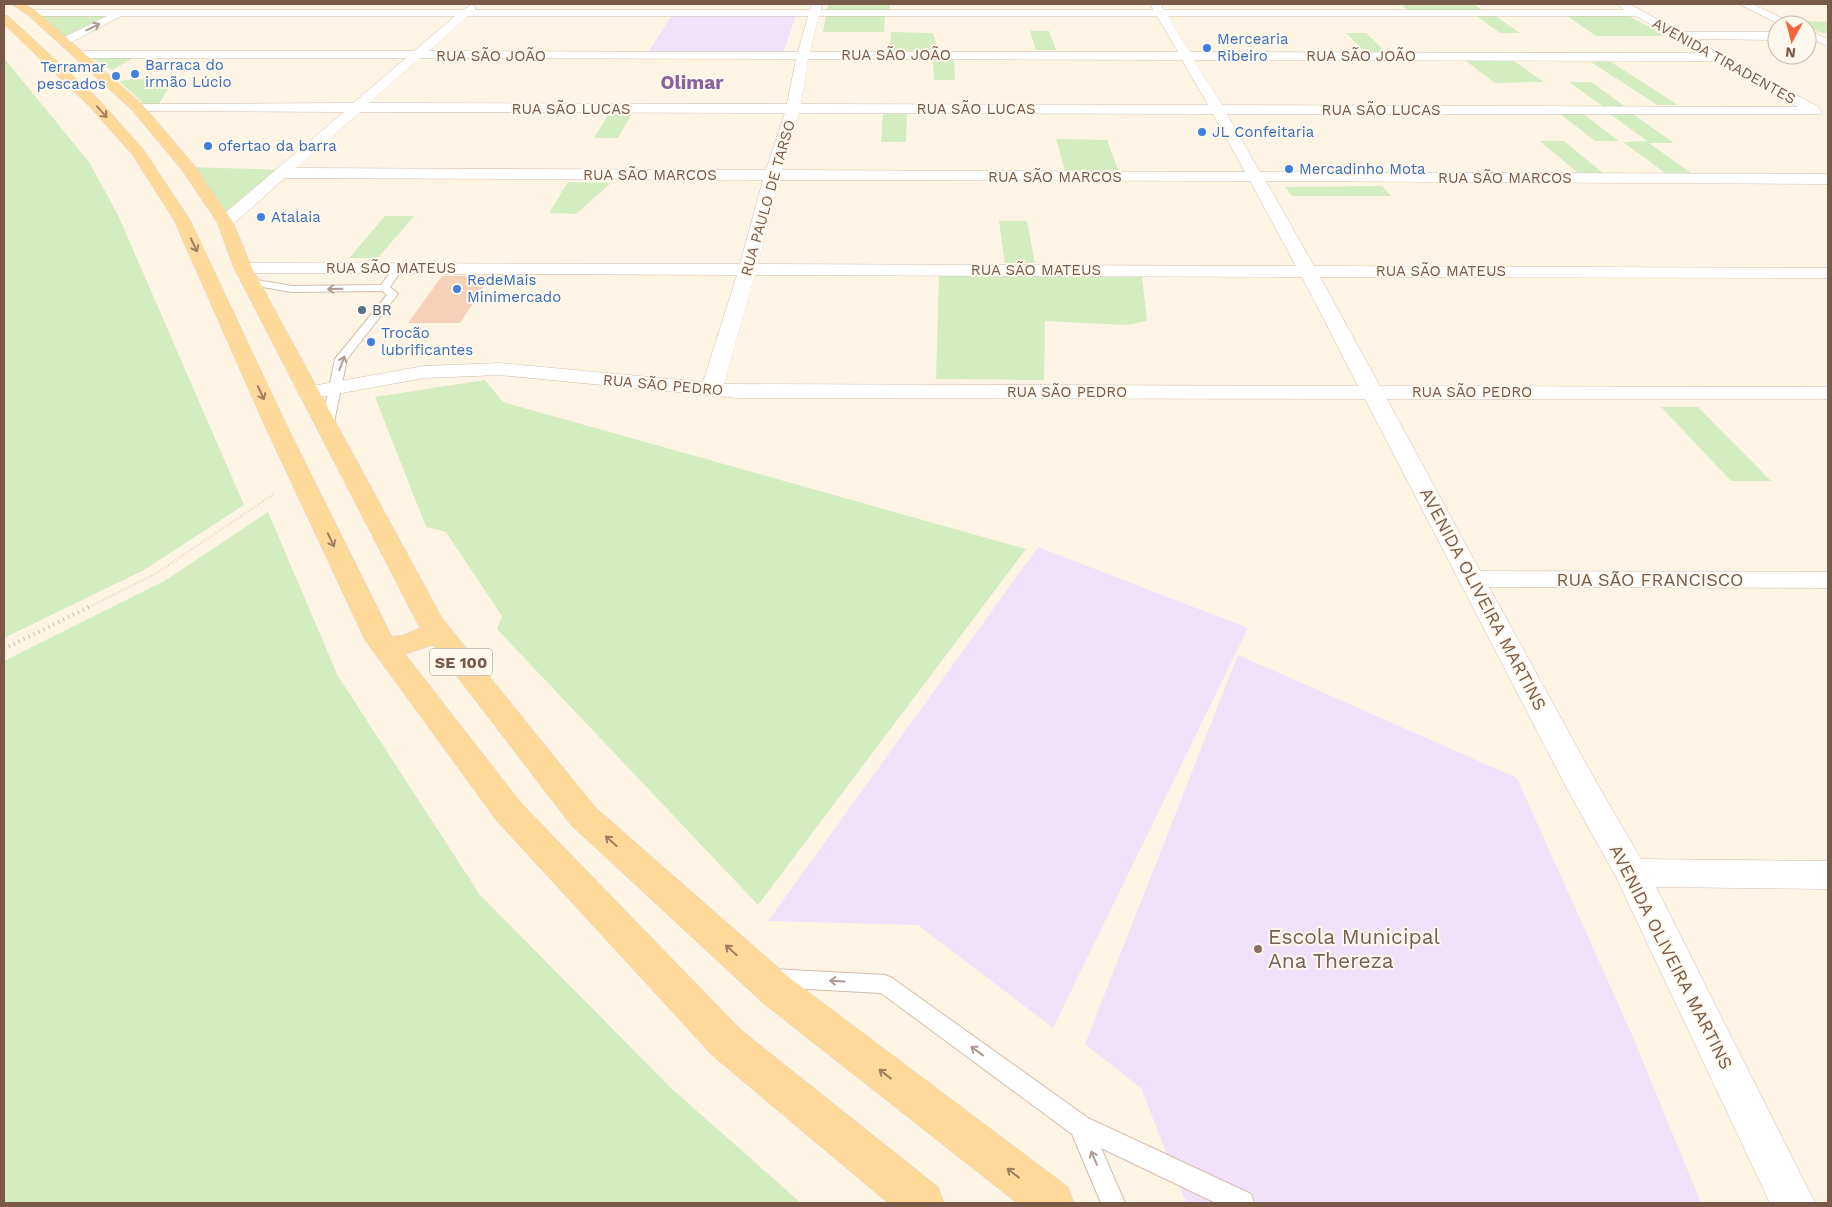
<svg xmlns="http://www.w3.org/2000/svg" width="1832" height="1207" font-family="'Work Sans',sans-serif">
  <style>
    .education { fill: #f1e1fb }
    .green { fill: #d3edc1 }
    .building { fill: #f6d1ba }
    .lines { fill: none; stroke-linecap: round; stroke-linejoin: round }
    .lane-casing { stroke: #d3bdac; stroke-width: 2 }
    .street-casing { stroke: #d3bdac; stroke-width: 1 }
    .primary-casing { stroke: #dcd4cf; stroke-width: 1 }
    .path-far1 { stroke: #dbb49c; stroke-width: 2.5; stroke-dasharray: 0.5 2.5; stroke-linecap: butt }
    .path { stroke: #dbb49c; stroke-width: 4; stroke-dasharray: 1 4.5; stroke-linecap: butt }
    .lane { fill: #fff; fill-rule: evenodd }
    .street { fill: #fff; fill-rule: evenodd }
    .primary { fill: #ffd99a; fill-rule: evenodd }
    .oneway { stroke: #af9b91 }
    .oneway2 { stroke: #a17f60 }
    .shop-dot { fill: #3f7fe0; stroke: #fff8ec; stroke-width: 2 }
    .service-dot { fill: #5c6f8a; stroke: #fff8ec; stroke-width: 2 }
    .education-dot { fill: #8d6e63; stroke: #fff8ec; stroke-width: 2 }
    .labels { text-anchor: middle; stroke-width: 4; stroke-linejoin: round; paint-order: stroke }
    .far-shop-label { font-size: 15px; fill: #366cbe; stroke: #fff8ec; text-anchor: start }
    .far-street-label { font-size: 15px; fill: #795947; stroke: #fff8ec }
    .far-service-label { font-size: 15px; fill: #4e5e75; stroke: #fff8ec; text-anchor: start }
    .shield { fill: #fff8ec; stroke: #a18978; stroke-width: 1 }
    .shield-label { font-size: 16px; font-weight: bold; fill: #795947 }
    .street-label { font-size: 18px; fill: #795947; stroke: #fff8ec }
    .far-district-label { font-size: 19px; font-weight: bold; fill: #89629d; stroke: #fff8ec }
    .near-education-label { font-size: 21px; fill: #785e54; stroke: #fff8ec; text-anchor: start }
  </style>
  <rect width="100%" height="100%" fill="#fef4e4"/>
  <path class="education" d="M672,15H796L784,51H649Z
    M1038,547L1248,628L1053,1028L918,925L768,921Z
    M1238,655L1517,778L1632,1035L1701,1203H1186L1141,1088L1085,1044Z"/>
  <path class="green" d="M829,4H890L889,10H826Z
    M1402,4H1474L1483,11L1407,10Z
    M36,15H118L61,39Z
    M826,15H885L884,32H823Z
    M1475,15H1494L1520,33H1500Z
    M1567,16H1629L1666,36H1596Z
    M1790,20L1828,22V33H1821L1807,27V25Z
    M1030,31H1049L1056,50H1036Z
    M891,32L933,33L938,50L890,51Z
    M1346,33H1366L1387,53H1366Z
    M88,56H137L112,70Z
    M4,58L89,162L118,215L244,505L144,570L4,638Z
    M933,58H954L955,80H934Z
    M1466,61H1514L1544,82L1495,83Z
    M1591,62H1611L1678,105H1657Z
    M133,79L174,80L158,105L144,104L119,81Z
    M1569,82H1591L1626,107H1604Z
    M611,110H634L618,138H594Z
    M1559,113H1582L1619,141H1595Z
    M883,114H907L906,142H881Z
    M1610,114H1633L1674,143H1649L1691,173H1665L1623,142L1647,141Z
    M1056,139L1107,140L1118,170L1065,171Z
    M1540,141H1564L1603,173H1578Z
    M188,167L286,170L225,222Z
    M568,182L611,183L576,214L549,213Z
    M1382,186L1391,196H1292L1285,187Z
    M385,216H414L378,258H349Z
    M999,221H1027L1035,263H1005Z
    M939,273L1142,277L1147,321L1127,325L1045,321L1044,380L936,379Z
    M485,380L503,402L1026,549L758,905L497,629L502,616L446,532L426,527L375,397Z
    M1661,407H1698L1771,481H1731Z
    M268,512L338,676L480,895L671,1088L801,1203H4V661L166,580Z"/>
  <path class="building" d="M442,276H491L460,323H408Z"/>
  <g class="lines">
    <defs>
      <path id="lane" d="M398,265L403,268L390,287L398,294L347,359L333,427L327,431L323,430L321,427L335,359L387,295L382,291L292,292L251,285L246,282L251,279L292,286L381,285L395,266Z
        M772,969L885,975L892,978L1088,1118L1251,1194L1254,1203H1216L1101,1148L1125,1203H1101L1072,1134L881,993L772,987L765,984L762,978L765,972Z"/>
      <path id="street" d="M812,4H822L821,10H1153L1150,4H1160L1164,10H1624L1617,4H1630L1680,32H1777V40L1693,39L1817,106L1822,111L1820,114H1227L1260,172L1828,174V184L1266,181L1314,266L1828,268V278L1320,277L1380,386L1828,387V399H1387L1480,571L1828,572V588L1489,587L1595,780L1641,859L1828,861V889L1656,887L1815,1203H1770L1616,877L1566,787L1365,399L737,398L499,375L424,378L309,399L301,398L298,393L301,388L424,366L499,363L703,382L737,275L243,273L237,272L234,268L237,264L243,263L740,264L763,180L285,178L231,226H219L217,222L219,218L344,112L137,111L132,110L130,107L132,104L353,103L406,58H78L72,54L74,51H414L455,16H121L64,46L58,42L60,39L107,16H32L26,13L32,10H462L471,5L475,6V10H810ZM468,16H808L798,52L429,51ZM819,16H1157L1178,52H810ZM1168,16H1636L1702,53L1190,52ZM420,58L796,59L787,104L369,103ZM808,59L1182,60L1208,105L801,104ZM1194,60L1715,61L1798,107L1222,105ZM360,112L785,113L766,170L296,168ZM799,113L1213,114L1245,172L782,170ZM779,180L1250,181L1296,266L758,264ZM755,275L1302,277L1358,386L724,384Z
        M1739,4H1752L1796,25H1781Z
        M1807,30L1828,39V46L1807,37Z"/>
      <path id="primary" d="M12,4H24L36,11L142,104L193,164L233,222L252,268L442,618L595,807L791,979L1068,1187L1074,1203H1017L763,1003L571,825L433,645L405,654L521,803L741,1030L938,1187L944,1203H888L713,1056L497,821L365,640L264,424L174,220L132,154L88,105L4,24V15L8,16L98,99L143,149L190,220L286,424L392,637L404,635L420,628L234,268L217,222L182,170L132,110L28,15Z"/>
    </defs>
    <use href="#lane" class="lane-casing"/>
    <use href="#street" class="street-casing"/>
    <use href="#primary" class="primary-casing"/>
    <path class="path-far1" d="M89,607L155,574L274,494"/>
    <path class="path" d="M4,649L91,606"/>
    <use href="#lane" class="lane"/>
    <use href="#street" class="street"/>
    <use href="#primary" class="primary"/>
  </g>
  <defs><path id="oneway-shaft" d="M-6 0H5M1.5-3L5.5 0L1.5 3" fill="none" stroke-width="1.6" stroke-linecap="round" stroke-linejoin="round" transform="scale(1.25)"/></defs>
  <g class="oneway">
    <use href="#oneway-shaft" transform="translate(93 27) rotate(-26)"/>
    <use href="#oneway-shaft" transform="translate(335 289) rotate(179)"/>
    <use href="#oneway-shaft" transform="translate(342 363) rotate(-69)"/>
    <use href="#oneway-shaft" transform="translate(837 981) rotate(-177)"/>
    <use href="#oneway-shaft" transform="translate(977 1051) rotate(-144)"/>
    <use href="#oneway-shaft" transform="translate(1094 1158) rotate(-113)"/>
  </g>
  <g class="oneway2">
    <use href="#oneway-shaft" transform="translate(102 112) rotate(48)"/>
    <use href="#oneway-shaft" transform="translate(194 245) rotate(65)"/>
    <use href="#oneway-shaft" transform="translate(261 393) rotate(65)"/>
    <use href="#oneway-shaft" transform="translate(331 540) rotate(65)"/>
    <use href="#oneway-shaft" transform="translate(611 841) rotate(-138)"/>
    <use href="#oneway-shaft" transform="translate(731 950) rotate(-138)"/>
    <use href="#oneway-shaft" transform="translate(885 1074) rotate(-142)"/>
    <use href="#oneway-shaft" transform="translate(1013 1173) rotate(-142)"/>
  </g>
  <g class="shop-dot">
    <circle cx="1207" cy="48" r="5"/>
    <circle cx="135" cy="74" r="5"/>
    <circle cx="116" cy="76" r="5"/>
    <circle cx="1202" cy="132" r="5"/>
    <circle cx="208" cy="146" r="5"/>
    <circle cx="1289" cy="169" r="5"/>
    <circle cx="261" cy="217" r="5"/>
    <circle cx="457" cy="289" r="5"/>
    <circle cx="371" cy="342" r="5"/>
  </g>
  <circle class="service-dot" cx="362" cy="310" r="5"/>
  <circle class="education-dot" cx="1258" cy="949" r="5"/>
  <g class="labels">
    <g class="far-shop-label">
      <text x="1217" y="44">Mercearia<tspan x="1217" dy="17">Ribeiro</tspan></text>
      <text x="145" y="70">Barraca do<tspan x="145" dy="17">irmão Lúcio</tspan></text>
      <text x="106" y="72" text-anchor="end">Terramar<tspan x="106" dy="17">pescados</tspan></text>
      <text x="1212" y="137">JL Confeitaria</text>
      <text x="218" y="151">ofertao da barra</text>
      <text x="1299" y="174">Mercadinho Mota</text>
      <text x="271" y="222">Atalaia</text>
      <text x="467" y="285">RedeMais<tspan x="467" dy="17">Minimercado</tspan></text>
      <text x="381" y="338">Trocão<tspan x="381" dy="17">lubrificantes</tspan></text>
    </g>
    <g class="far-street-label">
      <text x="896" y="60">RUA SÃO JOÃO</text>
      <text x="491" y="61">RUA SÃO JOÃO</text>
      <text x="1361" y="61">RUA SÃO JOÃO</text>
      <text transform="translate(1724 61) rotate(29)" y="5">AVENIDA TIRADENTES</text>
      <text x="571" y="114">RUA SÃO LUCAS</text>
      <text x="976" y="114">RUA SÃO LUCAS</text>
      <text x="1381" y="115">RUA SÃO LUCAS</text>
      <text x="650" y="180">RUA SÃO MARCOS</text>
      <text x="1055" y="182">RUA SÃO MARCOS</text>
      <text x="1505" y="183">RUA SÃO MARCOS</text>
      <text transform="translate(768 198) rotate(-74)" y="5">RUA PAULO DE TARSO</text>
      <text x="391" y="273">RUA SÃO MATEUS</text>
      <text x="1036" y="275">RUA SÃO MATEUS</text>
      <text x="1441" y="276">RUA SÃO MATEUS</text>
      <text transform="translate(663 385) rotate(5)" y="5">RUA SÃO PEDRO</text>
      <text x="1067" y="397">RUA SÃO PEDRO</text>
      <text x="1472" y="397">RUA SÃO PEDRO</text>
    </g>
    <g class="far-service-label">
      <text x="372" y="315">BR</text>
    </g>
    <rect class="shield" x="430" y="648.5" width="62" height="27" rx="4"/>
    <g class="shield-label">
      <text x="461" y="668">SE 100</text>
    </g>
    <g class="street-label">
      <text x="1650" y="586">RUA SÃO FRANCISCO</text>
      <text transform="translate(1483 599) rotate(62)" y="6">AVENIDA OLIVEIRA MARTINS</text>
      <text transform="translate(1671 957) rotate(63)" y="6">AVENIDA OLIVEIRA MARTINS</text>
    </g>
    <g class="far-district-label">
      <text x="692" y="89">Olimar</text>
    </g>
    <g class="near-education-label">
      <text x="1268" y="944">Escola Municipal<tspan x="1268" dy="24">Ana Thereza</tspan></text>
    </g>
  </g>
  <rect width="1832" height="1207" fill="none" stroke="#795947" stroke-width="10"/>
  <g transform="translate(1792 40) rotate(187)"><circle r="24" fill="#fff8ec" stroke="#c9b8aa"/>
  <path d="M0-4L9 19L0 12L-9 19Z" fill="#f2663f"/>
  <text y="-8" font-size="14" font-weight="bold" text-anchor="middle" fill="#795947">N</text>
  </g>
</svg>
